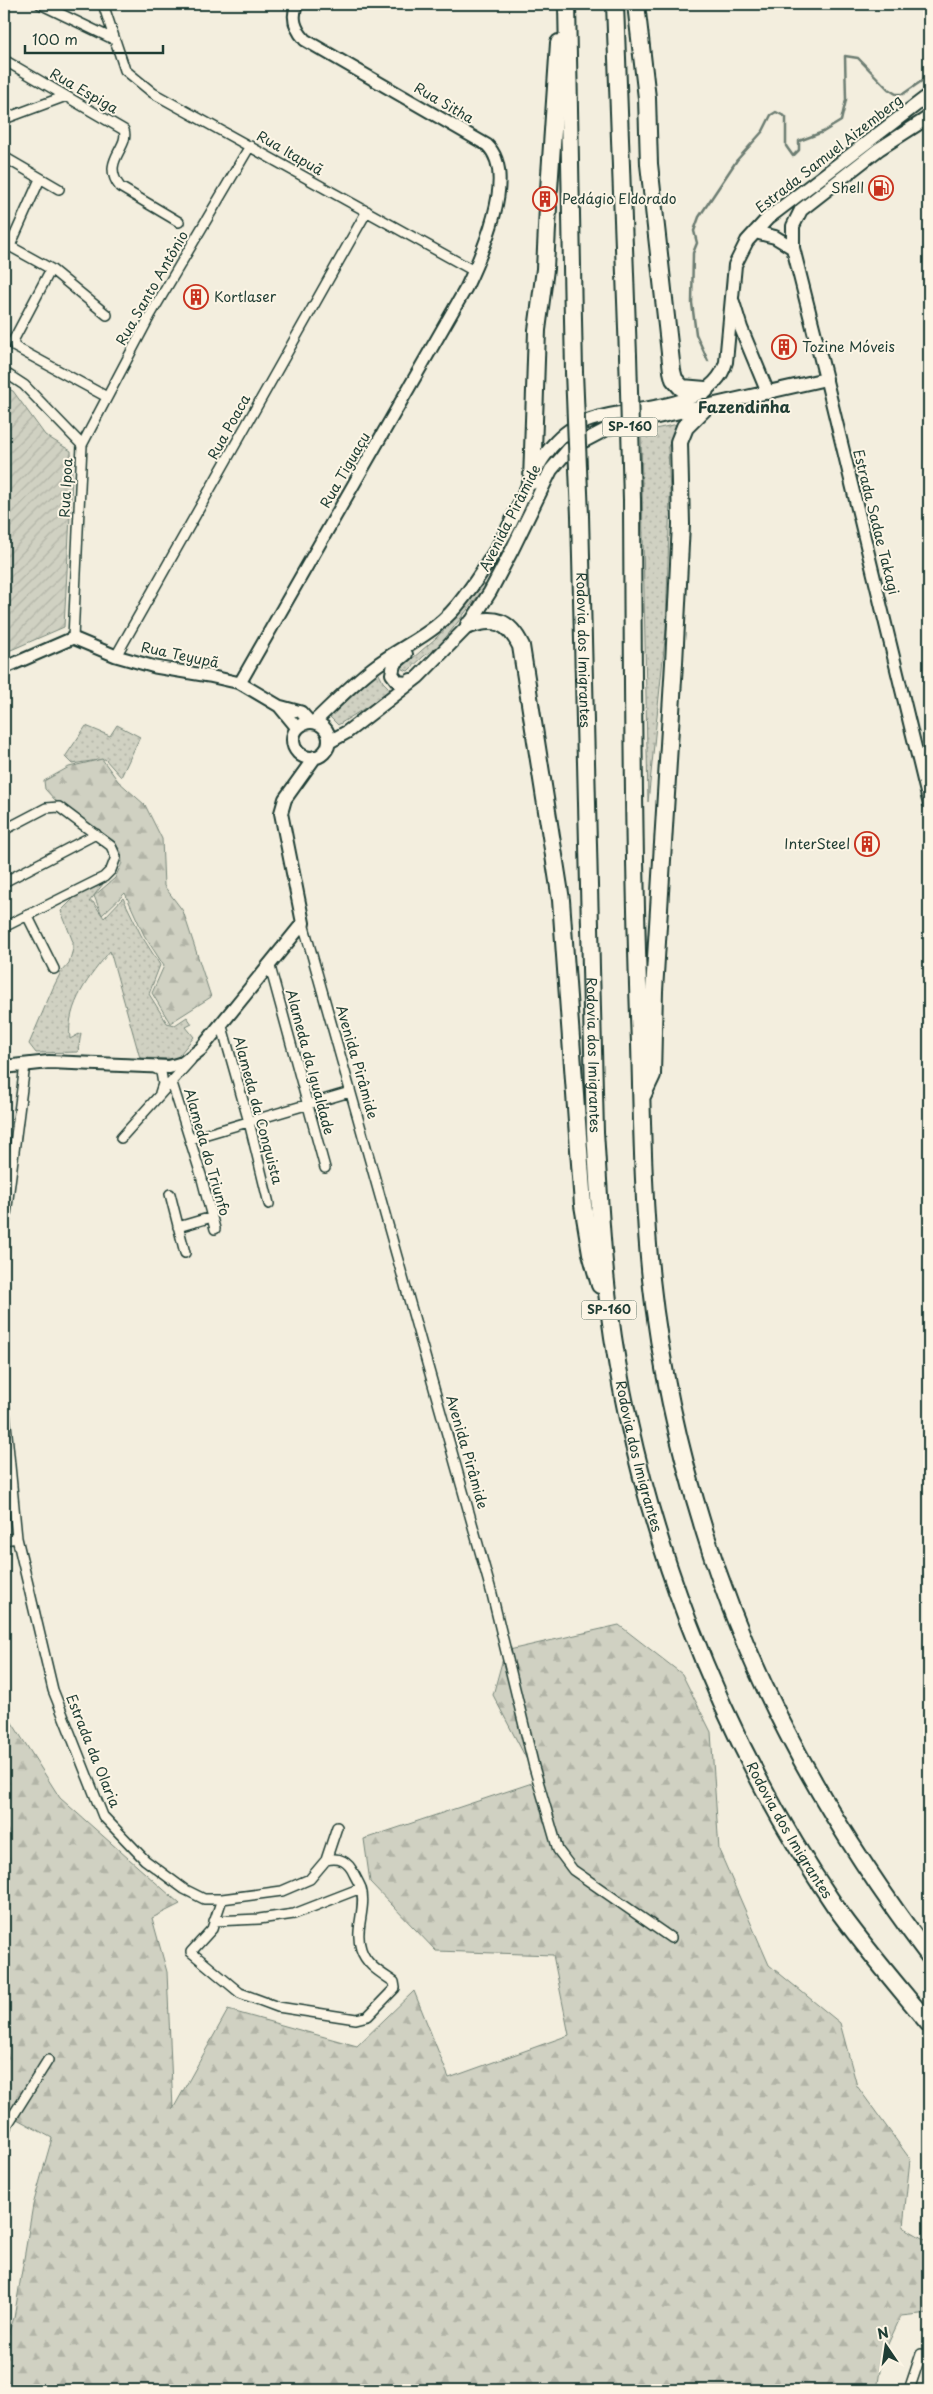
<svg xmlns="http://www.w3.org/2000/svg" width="933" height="2394" font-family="'Playpen Sans',sans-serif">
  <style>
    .grass { fill: url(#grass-dots); stroke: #78877b }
    .forest { fill: url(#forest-firs); stroke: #78877b }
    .garden { fill: url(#garden-furrows); stroke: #78877b }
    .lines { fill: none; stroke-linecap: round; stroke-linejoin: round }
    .stream { stroke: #6c7d72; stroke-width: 2.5 }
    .minor-casing { stroke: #1f3d34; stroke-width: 12 }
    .tertiary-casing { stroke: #1f3d34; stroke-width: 15 }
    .secondary-casing { stroke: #1f3d34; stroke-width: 16 }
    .motorway-casing { stroke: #1f3d34; stroke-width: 20 }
    .minor { stroke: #fcf5e5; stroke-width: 9 }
    .tertiary { stroke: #fcf5e5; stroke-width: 11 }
    .secondary { stroke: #fcf5e5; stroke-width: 12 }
    .motorway { stroke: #fcf5e5; stroke-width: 16 }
    .motorway-bridge-casing { stroke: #1f3d34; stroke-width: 20; stroke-linecap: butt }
    .motorway-bridge { stroke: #fcf5e5; stroke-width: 16 }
    .labels { text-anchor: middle; stroke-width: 4; stroke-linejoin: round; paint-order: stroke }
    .shield { fill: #fcf5e5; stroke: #617469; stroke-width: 1 }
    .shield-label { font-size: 12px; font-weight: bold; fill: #1f3d34 }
    .street-label { font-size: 14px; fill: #1f3d34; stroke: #fcf5e5 }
    .poi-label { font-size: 14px; fill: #1f3d34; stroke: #fcf5e5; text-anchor: start }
    .quarter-label { font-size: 16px; font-weight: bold; fill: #1f3d34; stroke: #fcf5e5 }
  </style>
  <defs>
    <pattern id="grass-dots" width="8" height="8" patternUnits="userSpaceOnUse" patternTransform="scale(1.25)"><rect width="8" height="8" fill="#d0d1c2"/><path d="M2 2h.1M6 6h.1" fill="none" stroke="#b2b4a7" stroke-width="1.8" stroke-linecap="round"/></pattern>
    <pattern id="forest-firs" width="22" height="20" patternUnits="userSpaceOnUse" patternTransform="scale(1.25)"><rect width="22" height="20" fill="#d0d1c2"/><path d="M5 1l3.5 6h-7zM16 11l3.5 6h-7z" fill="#b2b4a7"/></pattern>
    <pattern id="garden-furrows" width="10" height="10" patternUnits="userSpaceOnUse" patternTransform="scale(1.25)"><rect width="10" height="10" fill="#d0d1c2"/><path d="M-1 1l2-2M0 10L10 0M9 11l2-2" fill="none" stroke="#b2b4a7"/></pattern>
  </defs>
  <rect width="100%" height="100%" fill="#f3eede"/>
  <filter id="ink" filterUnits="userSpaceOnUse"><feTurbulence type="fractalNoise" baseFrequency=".02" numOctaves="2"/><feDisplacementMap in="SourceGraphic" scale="10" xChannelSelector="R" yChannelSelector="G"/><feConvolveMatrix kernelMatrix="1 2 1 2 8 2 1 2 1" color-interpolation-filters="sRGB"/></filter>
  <g filter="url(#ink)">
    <path class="grass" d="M678,424L668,447L670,495L666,630L648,802L641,432Z
      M484,584L485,587L440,645L424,656L408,671L403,669L402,665L413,658L436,638Z
      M378,672L383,682L392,691L338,725L330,717Z
      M117,725L140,737L121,777L105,759L72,764L65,757L86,726L110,736Z
      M103,884L89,902H93L104,918L123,898L141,935L160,965L149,994L167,1023L175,1025L187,1017L192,1024L186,1027L194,1037L176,1059L140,1058L110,951C90,976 66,1004 70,1039L81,1033L78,1052L36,1053L29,1044L53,988L61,972L69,963L73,949V942L61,911L75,897Z"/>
    <path class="forest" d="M102,759L118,781L145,805L162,839L164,886L183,911L211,997L170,1023L152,993L164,966L144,935L125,893L102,915L94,896L115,878L122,863L121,852L114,841L56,801L45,789L44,781L69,767Z
      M619,1625L682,1674L711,1732L719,1850L769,1965L840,2023L857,2086L910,2159L903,2227L929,2242V2313L901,2316L882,2357L877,2390H4V2344L14,2318L33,2205L52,2138L4,2112V1710L60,1798L180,1904L152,1918L167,1972L173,2109L228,2010L357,2046L414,1991L449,2078L569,2035L553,1955L436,1951L370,1882L364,1839L538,1781L493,1695L505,1651Z"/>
    <path class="garden" d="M4,387L13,391L45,435L71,451L72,479L64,627L4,653Z"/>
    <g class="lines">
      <path class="stream" d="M708,361L696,334L692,303L693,253L697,243L694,231L699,217L737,160L763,131L771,115L776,112L786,117V146L793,156L799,150V141L823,132L841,121L846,100L845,56L858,58L888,89L896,94H903L926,78"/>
      <defs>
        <path id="minor" d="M40,4L113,39
          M103,4L125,70L153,93L474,271
          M4,60L124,130C130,148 100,161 120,187L179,222
          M4,119L66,96
          M4,157L59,189
          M4,243L51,269L13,341L15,347L107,397
          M10,246L40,179
          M51,269L107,315
          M4,372L24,385L82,445L73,638
          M82,445L151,314L250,146
          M116,656L367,211
          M4,830L46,808L59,807L111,846L116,857L111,870L104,877L4,927
          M4,882L96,834
          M27,915L54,969
          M303,923L492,1594L534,1767L558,1850L573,1870L671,1938
          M269,963L325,1168
          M221,1023L249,1122L269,1204
          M155,1068L161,1072L163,1084L160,1093
          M172,1083L201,1175L215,1229
          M121,1138L191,1060
          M190,1139L350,1092
          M170,1194L185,1253
          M178,1227L212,1217
          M4,1230L25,1065
          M4,1403L17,1538L53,1690L103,1816L145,1860L184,1889L204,1899H222L282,1891L310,1879L326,1860L337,1827
          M4,1540L17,1538
          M222,1899L212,1929L191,1952L240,1993L278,2007L356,2019L368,2016L395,1988L394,1982C381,1973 366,1965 361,1949C354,1929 367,1908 361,1888C359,1883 356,1878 354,1874C348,1861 340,1857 326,1860
          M214,1921L259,1919L294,1914L361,1888
          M4,2130L48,2060
          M909,2390L921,2354"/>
        <path id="tertiary" d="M826,379L929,803
          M4,668L73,638L116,656L155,667L209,676L240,683L279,706L301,712L309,721
          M240,683L466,288C482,254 518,175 487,145L305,40C295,29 291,18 297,4
          M279,706L297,728"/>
        <path id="secondary" d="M755,232L775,237L793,248
          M733,302L741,328L768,393
          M406,654L394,664L392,674L398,682L406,683L411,680
          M314,722C333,704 352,684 373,668C407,642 436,635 464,597C480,576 494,554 507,530C527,492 539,444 580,424C621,404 712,415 726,362L735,265L747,241L768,218L929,95
          M293 740a18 18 0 1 1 36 0a18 18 0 1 1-36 0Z
          M329,742L347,732L418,677L469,625L490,592L512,550L551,470L569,449L609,428L826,379L793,248V226L801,210L879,149L929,117
          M4,1067L49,1062L169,1067L183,1063L201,1049L303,923L281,813L285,799L315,757"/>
        <g id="motorway">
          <path d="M567,4L574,372"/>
          <path d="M615,4L628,355"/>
          <path d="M636,4L647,98L649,164L672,371L674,379L682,388L705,390"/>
          <path d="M549,189L559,43"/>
          <path d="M532,481L537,330L545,269L548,207"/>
          <path d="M632,500C633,681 633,862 640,1043C642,1122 643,1201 651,1279C660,1363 680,1453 705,1533C752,1686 833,1829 929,1956"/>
          <path id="s1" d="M580,516L595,1132C599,1190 601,1250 609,1308C635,1514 717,1734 835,1906C864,1947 897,1985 929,2024"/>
          <path d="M469,625C494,616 509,621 521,646L561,900L583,1205L591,1253L600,1285"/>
          <path d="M643,1094L652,1075L654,991L674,663L681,524L679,442L685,427L704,408"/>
        </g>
      </defs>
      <use href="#minor" class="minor-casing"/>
      <use href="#tertiary" class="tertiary-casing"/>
      <use href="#secondary" class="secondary-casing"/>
      <use href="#motorway" class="motorway-casing"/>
      <use href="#minor" class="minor"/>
      <use href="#tertiary" class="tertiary"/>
      <use href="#secondary" class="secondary"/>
      <use href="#motorway" class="motorway"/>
      <defs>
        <path id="motorway-bridge" d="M628,355L632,500
          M574,372L580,516"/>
      </defs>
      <use href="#motorway-bridge" class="motorway-bridge-casing"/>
      <use href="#motorway-bridge" class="motorway-bridge"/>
    </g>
  </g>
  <defs>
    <symbol id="fuel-ring" viewBox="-11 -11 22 22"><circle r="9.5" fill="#fcf5e5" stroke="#c8321e" stroke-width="1.5"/><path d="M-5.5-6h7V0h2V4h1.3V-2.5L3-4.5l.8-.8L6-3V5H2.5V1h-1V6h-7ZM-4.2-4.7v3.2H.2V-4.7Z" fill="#c8321e"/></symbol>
    <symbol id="building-ring" viewBox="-11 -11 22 22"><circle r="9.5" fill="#fcf5e5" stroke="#c8321e" stroke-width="1.5"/><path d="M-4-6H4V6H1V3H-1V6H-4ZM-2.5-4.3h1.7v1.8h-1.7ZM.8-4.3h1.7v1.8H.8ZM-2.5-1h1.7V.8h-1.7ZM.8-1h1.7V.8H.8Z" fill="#c8321e"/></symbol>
  </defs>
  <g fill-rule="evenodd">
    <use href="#fuel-ring" x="867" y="174" width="28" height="28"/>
    <use href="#building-ring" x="531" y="185" width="28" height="28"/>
    <use href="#building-ring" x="182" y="283" width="28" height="28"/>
    <use href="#building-ring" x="770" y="333" width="28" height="28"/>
    <use href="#building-ring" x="853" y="830" width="28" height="28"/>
  </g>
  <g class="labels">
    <g class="shield">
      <rect x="602.5" y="417.5" width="55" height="19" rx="4"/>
      <rect x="581.5" y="1300.5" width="55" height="19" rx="4"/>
    </g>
    <g class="shield-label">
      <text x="630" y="431">SP-160</text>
      <text x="609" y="1314">SP-160</text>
    </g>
    <g class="street-label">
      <text transform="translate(84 91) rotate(30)" y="5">Rua Espiga</text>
      <text transform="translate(444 103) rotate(30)" y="5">Rua Sitha</text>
      <text transform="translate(290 153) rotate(30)" y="5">Rua Itapuã</text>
      <text transform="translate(829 154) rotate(-38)" y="5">Estrada Samuel Aizemberg</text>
      <text transform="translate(152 288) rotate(-60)" y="5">Rua Santo Antônio</text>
      <text transform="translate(229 427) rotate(-61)" y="5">Rua Poaca</text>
      <text transform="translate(345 470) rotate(-60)" y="5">Rua Tiguaçu</text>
      <text transform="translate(66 488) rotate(-87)" y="5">Rua Ipoa</text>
      <text transform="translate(510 518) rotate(-63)" y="5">Avenida Pirâmide</text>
      <text transform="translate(876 522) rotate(76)" y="5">Estrada Sadae Takagi</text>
      <text dy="5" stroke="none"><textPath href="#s1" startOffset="134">Rodovia dos Imigrantes</textPath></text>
      <text transform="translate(180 655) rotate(12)" y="5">Rua Teyupã</text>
      <text dy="5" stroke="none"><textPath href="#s1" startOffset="539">Rodovia dos Imigrantes</textPath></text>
      <text transform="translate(310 1062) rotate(75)" y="5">Alameda da Igualdade</text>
      <text transform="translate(357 1062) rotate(74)" y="5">Avenida Pirâmide</text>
      <text transform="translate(258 1110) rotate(75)" y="5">Alameda da Conquista</text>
      <text transform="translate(207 1152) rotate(74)" y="5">Alameda do Triunfo</text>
      <text transform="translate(467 1452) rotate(74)" y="5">Avenida Pirâmide</text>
      <text dy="5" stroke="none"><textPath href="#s1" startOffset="944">Rodovia dos Imigrantes</textPath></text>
      <text transform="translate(93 1751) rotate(68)" y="5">Estrada da Olaria</text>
      <text dy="5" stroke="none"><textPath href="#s1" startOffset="1349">Rodovia dos Imigrantes</textPath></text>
    </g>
    <g class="poi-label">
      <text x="864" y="193" text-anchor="end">Shell</text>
      <text x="562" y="204">Pedágio Eldorado</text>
      <text x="214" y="302">Kortlaser</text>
      <text x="802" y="352">Tozine Móveis</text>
      <text x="850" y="849" text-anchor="end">InterSteel</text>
    </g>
    <g class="quarter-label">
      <text x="744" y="413">Fazendinha</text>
    </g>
  </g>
  <rect width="933" height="2394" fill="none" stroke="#fcf5e5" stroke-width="20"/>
  <rect x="10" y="10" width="913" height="2374" fill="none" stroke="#1f3d34" stroke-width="2" filter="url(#ink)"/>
  <g transform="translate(886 2346) rotate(347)" stroke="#fcf5e5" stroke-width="4" paint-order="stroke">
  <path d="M0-4L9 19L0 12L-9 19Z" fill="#1f3d34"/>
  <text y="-8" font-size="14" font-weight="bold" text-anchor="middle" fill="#1f3d34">N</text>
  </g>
  <path d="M25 45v8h138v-8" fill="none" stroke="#1f3d34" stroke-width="2.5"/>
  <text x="32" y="45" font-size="15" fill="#1f3d34" stroke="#fcf5e5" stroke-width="4" paint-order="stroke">100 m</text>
</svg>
